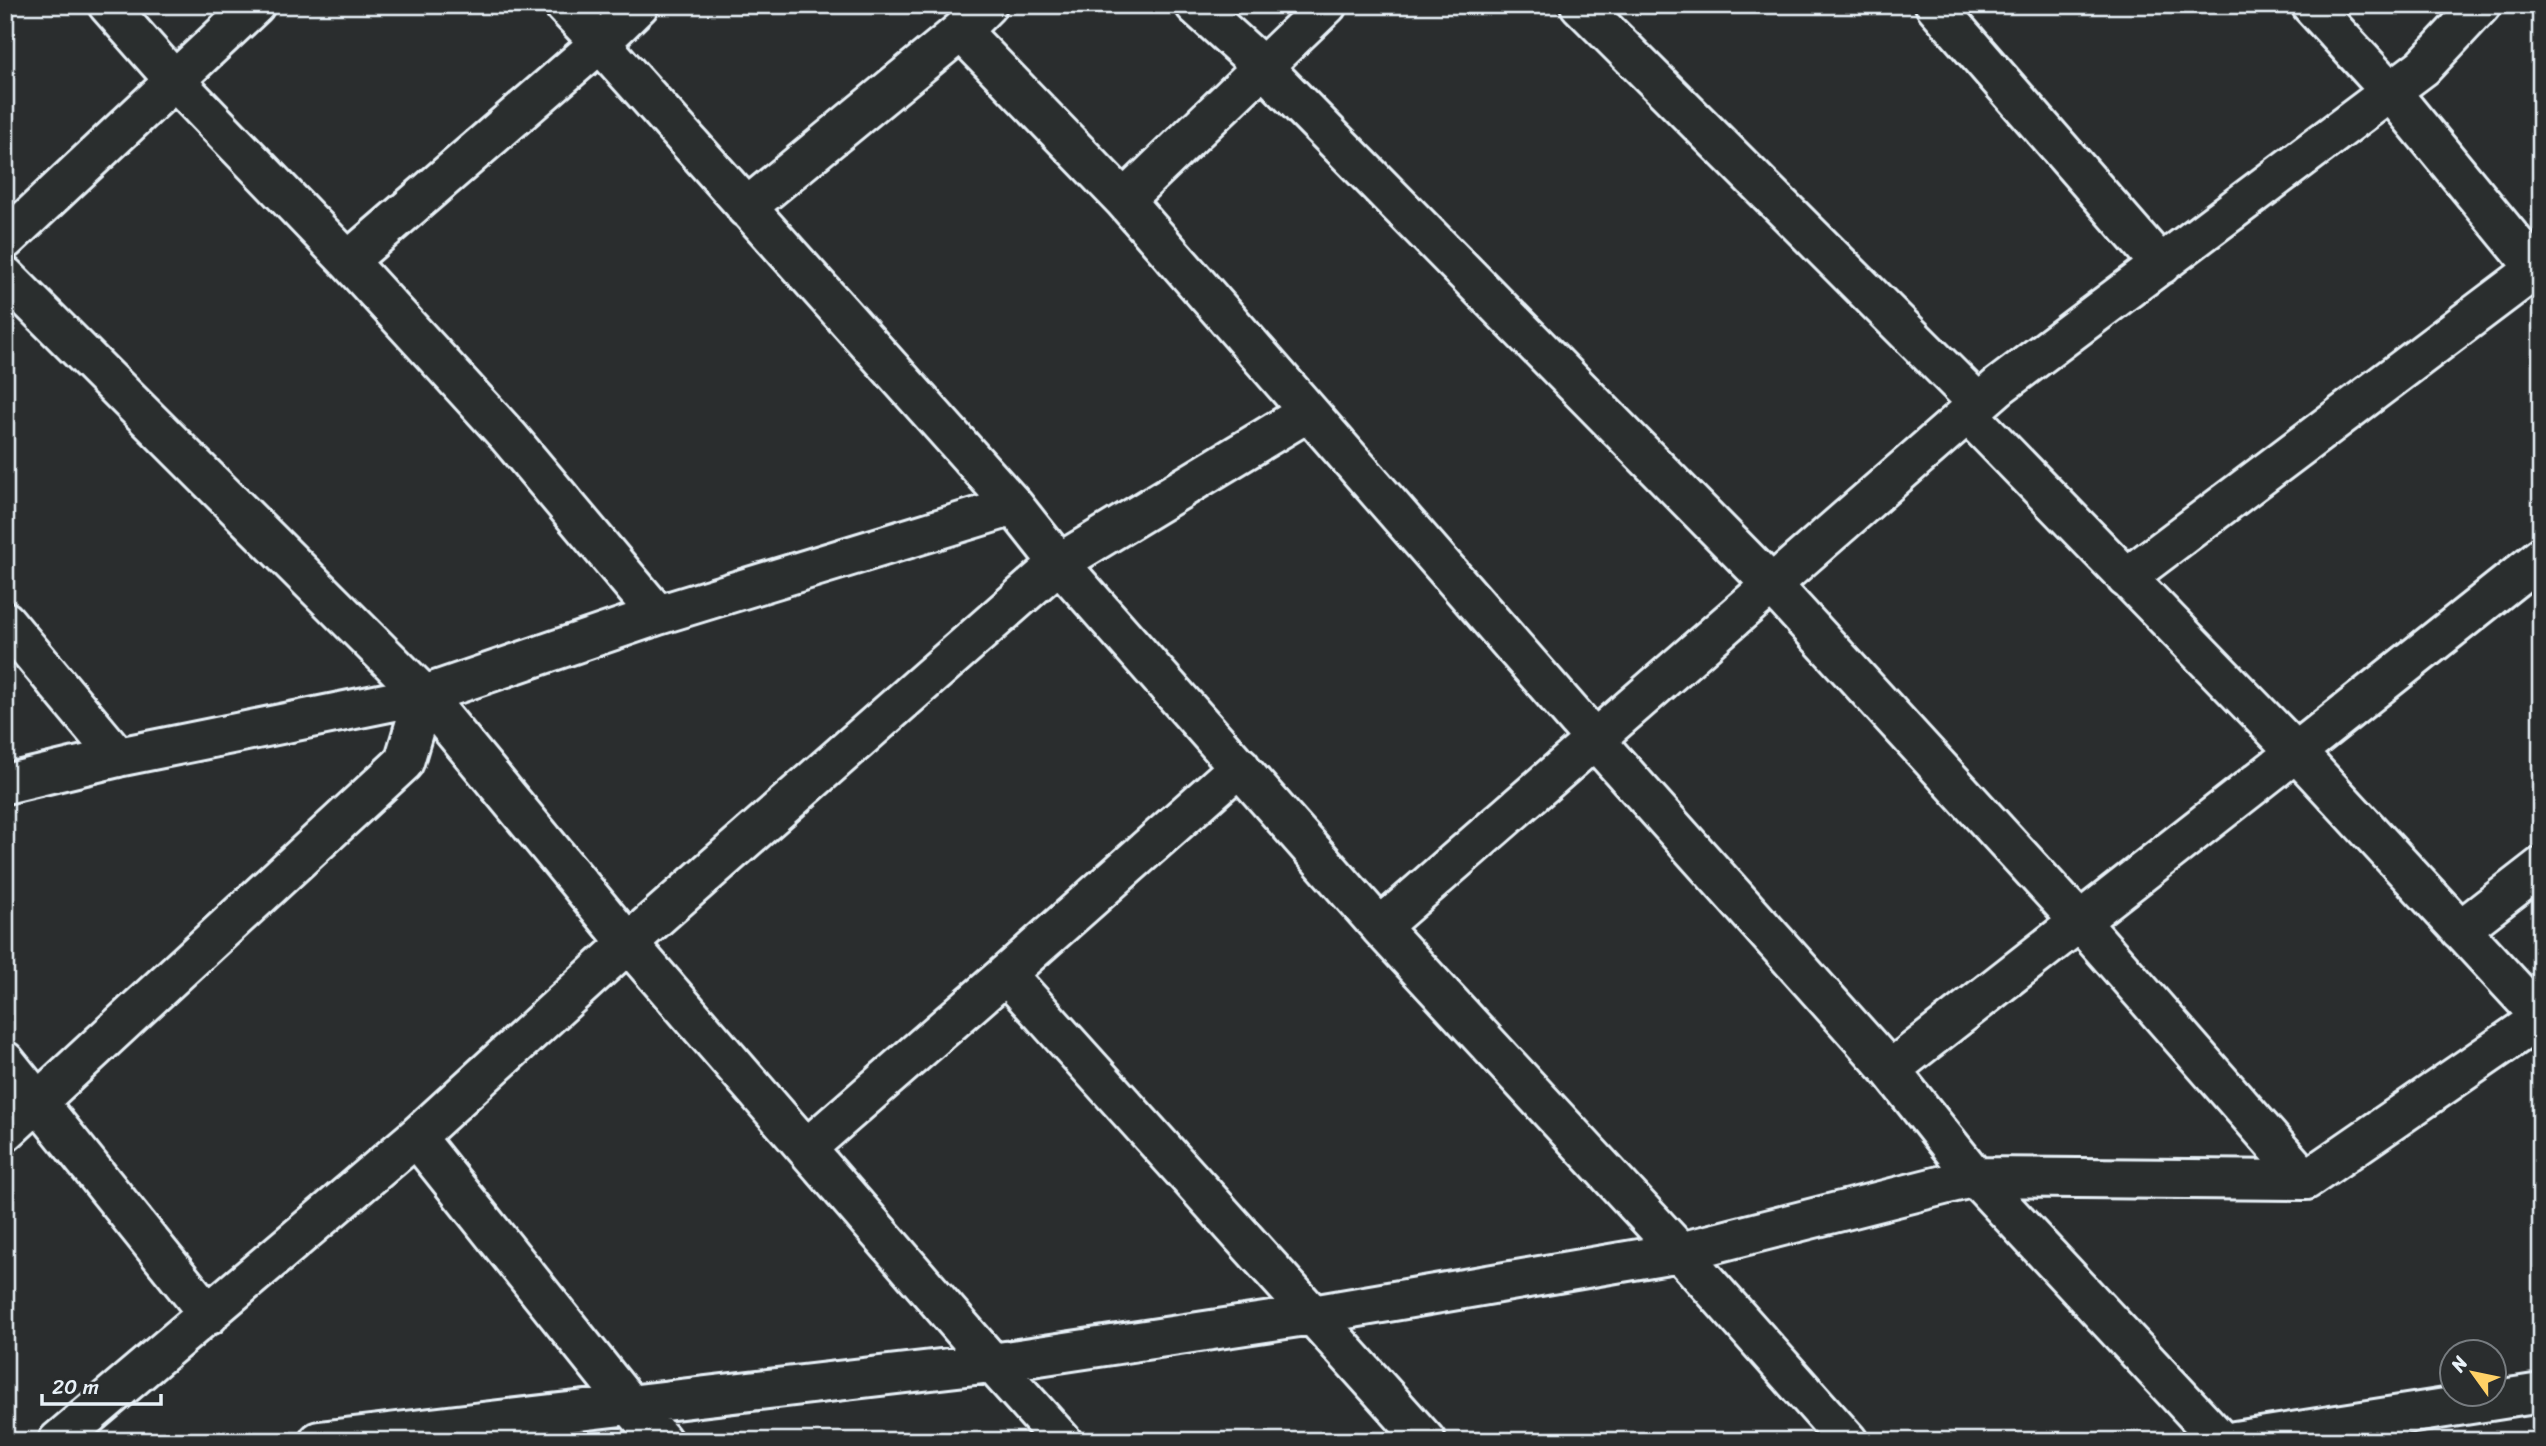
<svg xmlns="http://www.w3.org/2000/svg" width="2546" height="1446" font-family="Sriracha,sans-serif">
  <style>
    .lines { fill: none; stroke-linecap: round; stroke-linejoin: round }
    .minor-casing { stroke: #e8f1f8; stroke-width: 44 }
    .minor { stroke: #2a2d2e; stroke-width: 38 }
  </style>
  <rect width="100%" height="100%" fill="#2a2d2e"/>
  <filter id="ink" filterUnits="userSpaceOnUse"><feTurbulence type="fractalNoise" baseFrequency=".0143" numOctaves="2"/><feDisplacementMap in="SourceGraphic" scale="14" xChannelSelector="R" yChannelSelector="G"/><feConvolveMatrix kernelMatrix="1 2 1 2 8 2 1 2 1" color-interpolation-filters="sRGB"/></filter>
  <g filter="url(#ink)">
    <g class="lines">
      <defs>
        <path id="minor" d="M108,5L175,81L348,261L508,436L658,615
          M564,5L600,43L1014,506L1059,563L1380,927L1680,1252L1848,1441
          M1195,5L1262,66L1772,585L2080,922L2306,1180L2541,1018
          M1580,5L1979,404
          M1935,5L2161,265
          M2311,5L2390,91L2541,275
          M961,31L1124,200L1595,740L1890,1070L1975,1177L2221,1441
          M1124,200L1327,5
          M746,208L961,31L987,5
          M5,240L255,5
          M348,261L600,43L639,5
          M5,276L424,695L628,943L992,1363L1062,1441
          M2541,557L2296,752L2541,1017
          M2126,578L2541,265
          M5,621L118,757
          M5,784L118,757L424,695L658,615L1014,506
          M1380,927L1999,386L2423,67L2481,5
          M2460,930L2541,867
          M1006,974L1426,1441
          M5,1061L209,1315
          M1890,1070L2296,752L1968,414
          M5,1132L404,762L424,695
          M416,1137L629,1404L662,1441
          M807,1148L1006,974L1240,766
          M58,1441L416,1137L628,943L1059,563L1308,412
          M319,1441L992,1363L1312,1315L1680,1252L1975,1177L2306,1180
          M2235,1441L2541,1393"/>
      </defs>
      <use href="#minor" class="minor-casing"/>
      <use href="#minor" class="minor"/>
    </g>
  </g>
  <rect width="2546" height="1446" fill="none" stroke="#2a2d2e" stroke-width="28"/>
  <rect x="14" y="14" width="2518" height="1418" fill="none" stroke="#e8f1f8" stroke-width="2.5" filter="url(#ink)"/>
  <g transform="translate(2473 1373) rotate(303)"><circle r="33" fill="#2a2d2e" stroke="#767b7f" stroke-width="2"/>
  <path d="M0-5L12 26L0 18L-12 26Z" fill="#ffd166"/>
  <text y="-10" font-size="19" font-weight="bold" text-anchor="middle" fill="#e8f1f8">N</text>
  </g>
  <path d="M42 1394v10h119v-10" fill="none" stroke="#e8f1f8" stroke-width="3.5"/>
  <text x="52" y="1394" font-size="21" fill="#e8f1f8" stroke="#2a2d2e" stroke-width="5" paint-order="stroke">20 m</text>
</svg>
